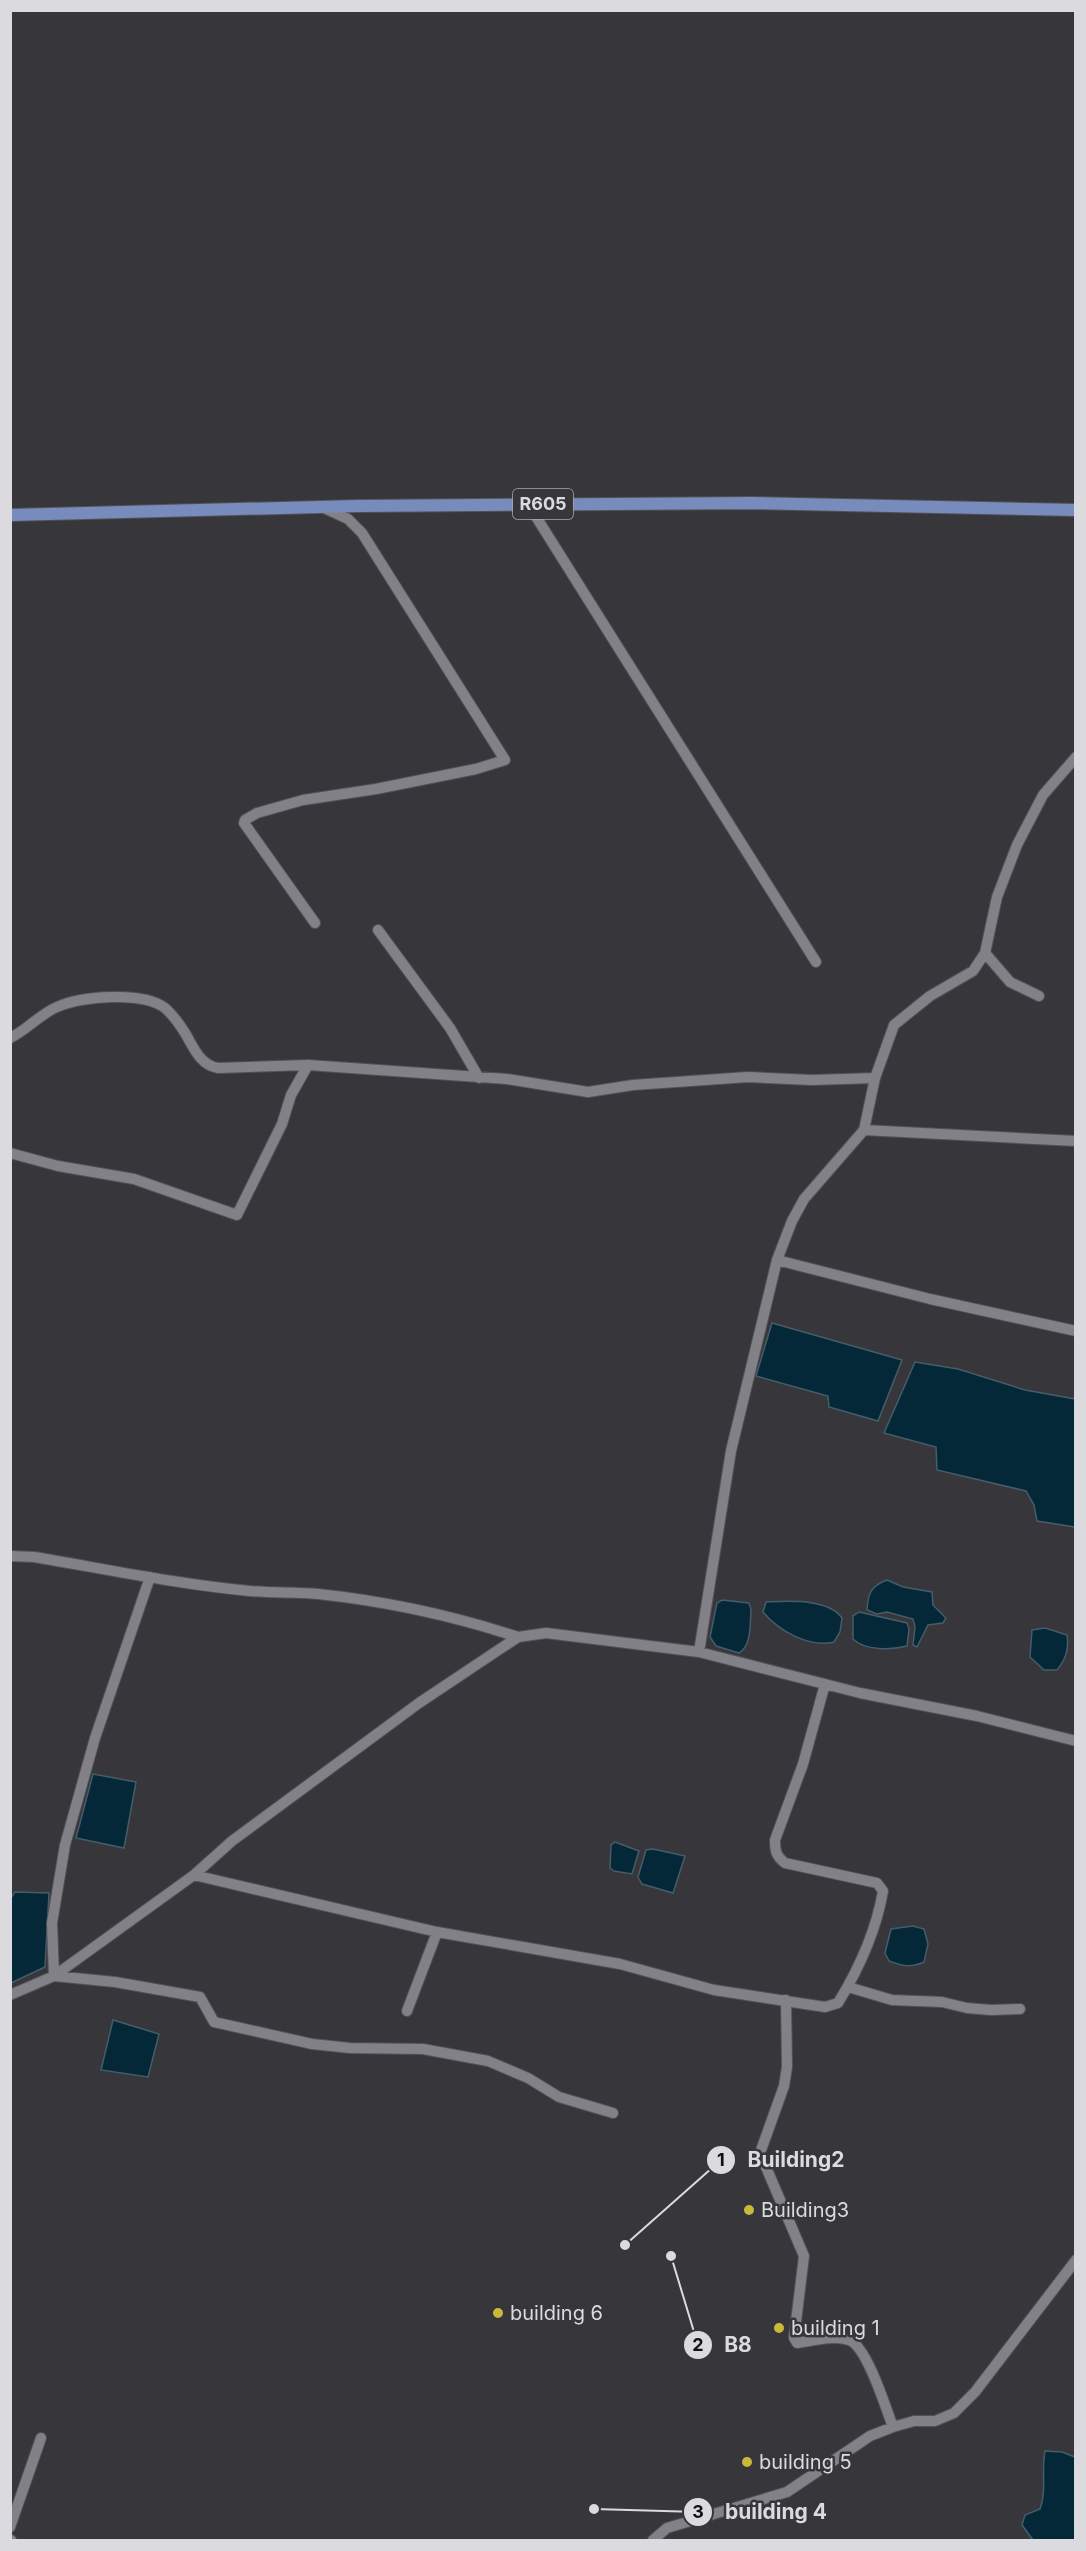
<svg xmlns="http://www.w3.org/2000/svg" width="1086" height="2551" font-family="Inter,sans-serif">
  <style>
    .water { fill: #052838; stroke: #455d6a; stroke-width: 1.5 }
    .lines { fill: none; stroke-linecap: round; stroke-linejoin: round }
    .minor-casing { stroke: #545257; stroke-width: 12 }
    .major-casing { stroke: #545257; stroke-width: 14 }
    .minor { stroke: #838188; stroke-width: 10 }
    .major { stroke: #788bbd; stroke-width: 12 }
    .poi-dot { fill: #caba3a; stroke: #37363b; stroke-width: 2 }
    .labels { text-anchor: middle; stroke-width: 5; stroke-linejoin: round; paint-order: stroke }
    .shield { fill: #37363b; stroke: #aaa9ad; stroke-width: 1.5 }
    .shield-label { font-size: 18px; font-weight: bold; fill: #dbdade }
    .poi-label { font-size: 20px; fill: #dbdade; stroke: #37363b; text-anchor: start }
    .leader { fill: none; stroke: #dbdade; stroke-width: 2 }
    .callout-dot { fill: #dbdade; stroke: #37363b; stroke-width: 2 }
    .mark-label { font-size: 18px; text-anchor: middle; font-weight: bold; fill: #111 }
    .callout-label { font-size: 21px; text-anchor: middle; font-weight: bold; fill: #dbdade; stroke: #37363b; stroke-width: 5; stroke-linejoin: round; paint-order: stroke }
  </style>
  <rect width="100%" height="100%" fill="#37363b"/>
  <path class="water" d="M772,1323L902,1360L878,1421L829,1407L828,1396L756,1376Z
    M915,1362L958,1369L1025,1390L1075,1399V1527L1037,1521L1034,1505L1026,1491L937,1470L936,1447L884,1433Z
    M887,1580L903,1587L932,1592L933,1605L946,1618L943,1623L928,1625L917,1647L913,1645L915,1627L913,1619L887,1612L877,1614L867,1610C868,1593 871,1586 887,1580Z
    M722,1600L749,1603L751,1609C750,1622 752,1646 739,1653L716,1646L710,1637L717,1603Z
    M766,1602C788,1601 828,1598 842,1618L840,1632L834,1642C809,1648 779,1631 763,1612Z
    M859,1612L907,1623L909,1629L907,1646C892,1650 865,1651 853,1639V1616Z
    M1045,1628L1067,1635C1069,1649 1066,1659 1057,1670H1044L1030,1657L1032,1630Z
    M93,1774L136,1782L124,1848L76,1838Z
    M615,1842L639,1851L632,1874L614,1871L610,1868L611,1845Z
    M653,1849L685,1856L673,1893L642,1884L638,1877L646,1850Z
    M15,1892L49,1893L45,1967L11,1983V1898Z
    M913,1926L924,1929L928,1944L924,1962C911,1968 902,1966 889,1961L885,1953L891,1929Z
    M113,2020L159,2034L148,2077L101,2070Z
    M1045,2451L1062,2452L1075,2457V2540H1033L1022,2525L1025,2515L1040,2509C1047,2490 1041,2471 1045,2451Z"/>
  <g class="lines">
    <defs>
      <path id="minor" d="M528,504L816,962
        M315,923L249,830L244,823L245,820L257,813L303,800L376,789L476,769L505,760L362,533L348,519L322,507
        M378,930L450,1028L479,1078
        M985,953L1010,982L1039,996
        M10,1038C27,1030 40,1014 57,1007C81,996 143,991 165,1008C172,1014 180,1025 185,1033C194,1048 200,1065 218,1068L308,1065L507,1079L588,1092L633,1085L748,1077L812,1080L875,1078
        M864,1130L1076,1141
        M10,1153L58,1166L134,1179L237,1215L282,1124L291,1095L308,1065
        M777,1260L930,1299L1076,1331
        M10,1556L34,1557C105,1569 177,1584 250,1591C272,1593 295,1592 318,1594C385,1601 454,1616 518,1637
        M150,1577L95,1738L65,1845L52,1923L54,1976L115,1982L200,1997L214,2022L312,2044L350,2048L423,2049L488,2061L528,2078L559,2097L613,2113
        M699,1652L860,1693L977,1716L1076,1741
        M194,1875L437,1932L620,1964L714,1990L825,2007L838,2003C860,1967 876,1932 883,1891L877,1883L785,1863C776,1856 775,1851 775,1840L803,1764L825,1684
        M848,1987L892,2000L942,2002L967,2008L991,2010L1020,2009
        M10,1995L54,1976L194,1875L232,1841L419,1703L518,1637L546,1633L699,1652L731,1451L777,1260L792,1221L804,1199L864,1130L875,1078L894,1025L930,996L973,971L985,953L997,897L1017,845L1043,795L1076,757
        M786,2000L787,2067L784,2086L760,2153L804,2256L794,2338L797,2343C812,2341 834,2335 849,2340C867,2346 886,2409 893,2427
        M407,2011L437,1932
        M10,2527L41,2438
        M10,2540H11
        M653,2540L667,2528L787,2492L870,2436L893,2427L914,2421H935L954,2413L975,2392L1076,2260"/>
      <path id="major" d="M10,515L357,506L752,503L1076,510"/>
    </defs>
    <use href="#minor" class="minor-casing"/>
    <use href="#major" class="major-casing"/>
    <use href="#minor" class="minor"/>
    <use href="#major" class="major"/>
  </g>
  <g class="poi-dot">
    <circle cx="749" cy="2210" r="6"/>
    <circle cx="498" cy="2313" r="6"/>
    <circle cx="779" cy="2328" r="6"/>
    <circle cx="747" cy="2462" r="6"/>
  </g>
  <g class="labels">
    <rect class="shield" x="513" y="489" width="60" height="30" rx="4.5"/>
    <g class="shield-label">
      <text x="543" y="510">R605</text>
    </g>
    <g class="poi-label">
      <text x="761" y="2217">Building3</text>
      <text x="510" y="2320">building 6</text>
      <text x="791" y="2335">building 1</text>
      <text x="759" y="2469">building 5</text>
    </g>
  </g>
  <path class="leader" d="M625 2245L721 2160M671 2256L698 2345M594 2509L698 2512"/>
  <g class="callout-dot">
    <circle cx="625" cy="2245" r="6"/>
    <circle cx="671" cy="2256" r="6"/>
    <circle cx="594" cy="2509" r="6"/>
    <circle cx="721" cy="2160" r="15"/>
    <circle cx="698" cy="2345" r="15"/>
    <circle cx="698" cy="2512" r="15"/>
  </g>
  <g class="mark-label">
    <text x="721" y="2166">1</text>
    <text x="698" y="2351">2</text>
    <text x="698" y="2518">3</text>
  </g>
  <g class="callout-label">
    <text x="796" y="2167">Building2</text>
    <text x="738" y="2352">B8</text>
    <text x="776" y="2519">building 4</text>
  </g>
  <rect width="1086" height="2551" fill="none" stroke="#dbdade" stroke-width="24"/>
</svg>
